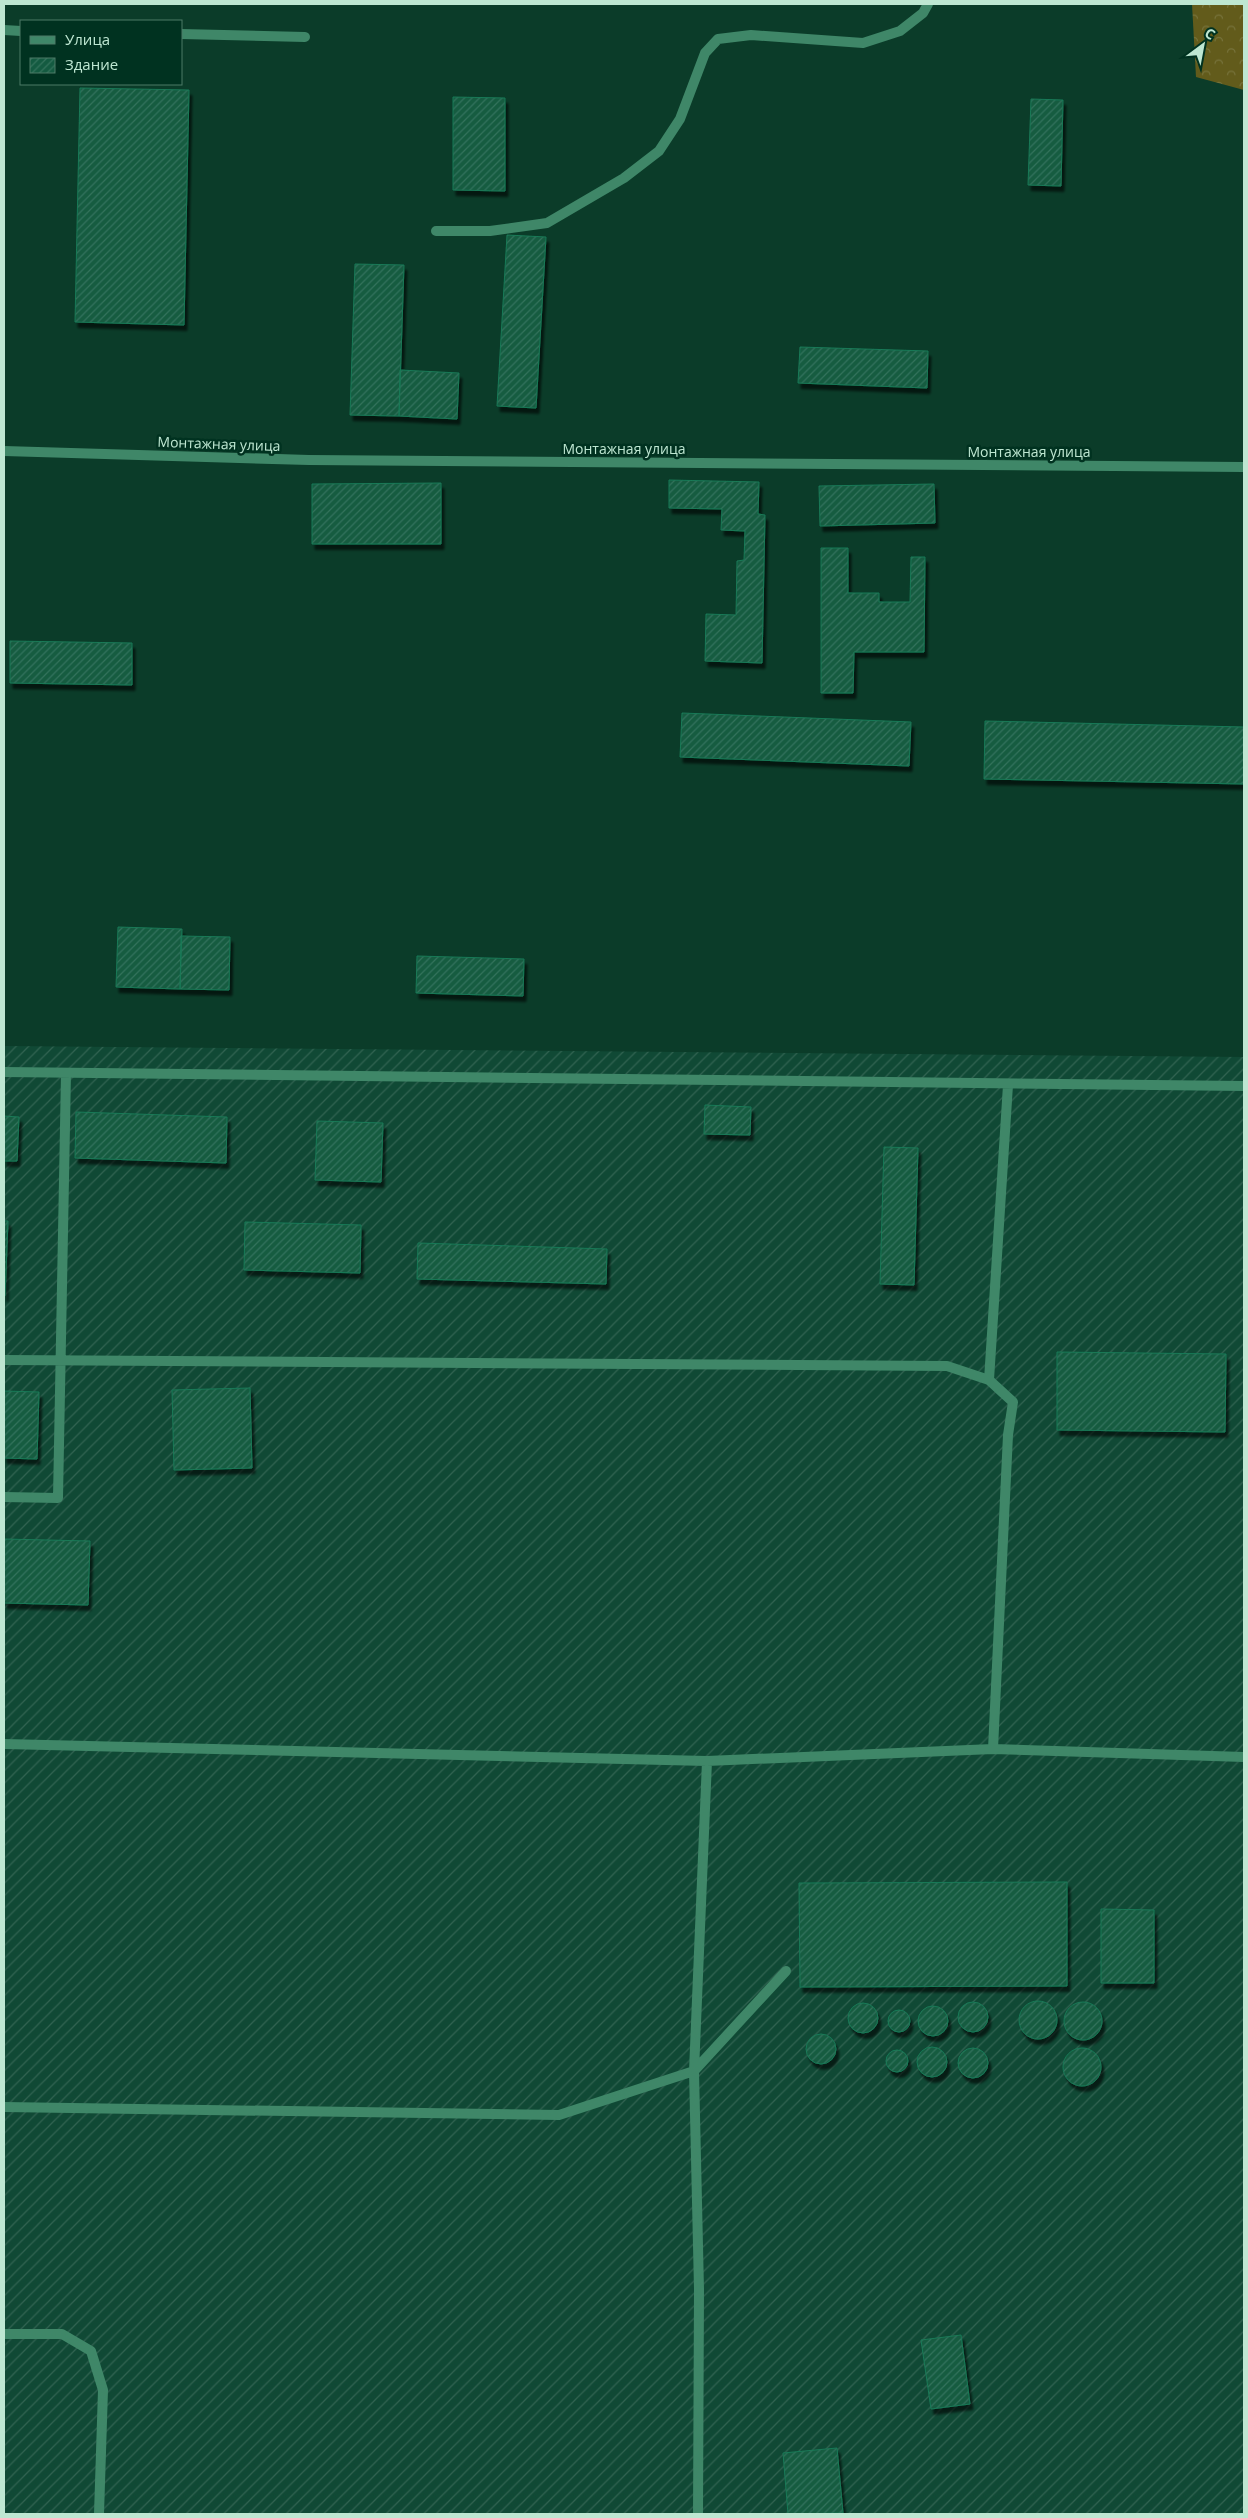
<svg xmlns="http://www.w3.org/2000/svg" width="1248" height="2518" font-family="'Open Sans',sans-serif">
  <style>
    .industrial { fill: url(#industrial-furrows) }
    .forest { fill: url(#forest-crowns) }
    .building { fill: url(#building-hatch); stroke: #1a7a57; filter: url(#shadow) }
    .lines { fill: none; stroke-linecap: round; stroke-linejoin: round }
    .lane { stroke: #3f8768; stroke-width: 10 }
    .street { stroke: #3f8768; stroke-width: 10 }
    .labels { text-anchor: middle; stroke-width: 5; stroke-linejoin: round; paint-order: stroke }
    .street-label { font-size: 14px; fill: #bee7d2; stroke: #003220 }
  </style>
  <defs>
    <pattern id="industrial-furrows" width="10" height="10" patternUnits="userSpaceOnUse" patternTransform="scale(1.25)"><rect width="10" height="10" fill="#104935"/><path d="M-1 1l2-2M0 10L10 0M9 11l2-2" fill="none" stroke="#316351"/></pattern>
    <pattern id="forest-crowns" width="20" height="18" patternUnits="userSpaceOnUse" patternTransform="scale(1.25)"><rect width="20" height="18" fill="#625b1b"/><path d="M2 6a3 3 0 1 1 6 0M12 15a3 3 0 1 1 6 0" fill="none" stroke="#77733b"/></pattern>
    <pattern id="building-hatch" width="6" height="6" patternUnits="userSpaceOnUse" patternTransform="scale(1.25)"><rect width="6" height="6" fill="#145b41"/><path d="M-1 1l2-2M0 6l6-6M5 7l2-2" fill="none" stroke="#34735c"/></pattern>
    <filter id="shadow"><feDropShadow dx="3" dy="5.5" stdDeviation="1" flood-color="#0009"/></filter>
  </defs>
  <rect width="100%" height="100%" fill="#0b3c29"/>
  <path class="industrial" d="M4,1046L1244,1057V2514H4Z"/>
  <path class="forest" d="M1192,4H1244V90L1196,77Z"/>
  <path class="building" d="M80,88L189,90L184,325L75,322Z
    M453,97L505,98V191L453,190Z
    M1031,99L1063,100L1061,186L1028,185Z
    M507,235L546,237L536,408L497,406Z
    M355,264L404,265L399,416L350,415Z
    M800,347L928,351L927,388L798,383Z
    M400,370L459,373L457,419L399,416Z
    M669,480L759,482L758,514L765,515L762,663L705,661L706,614L736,615L737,561L744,560L745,531L721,530L722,509L669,508Z
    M441,483V544H312V484Z
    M934,484L935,523L820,526L819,486Z
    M821,548H848V593H879V602H910L911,557H925L924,652H854L853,693H821Z
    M10,641L132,643V685L10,683Z
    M682,713L911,722L909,766L680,757Z
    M985,721L1244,727V784L984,779Z
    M118,927L182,929L180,989L116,987Z
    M181,936L230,937L229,990L180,989Z
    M417,956L524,959L523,996L416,993Z
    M705,1105L751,1107L750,1135L704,1134Z
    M76,1112L227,1117L226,1163L75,1158Z
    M4,1116L19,1117L17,1161H4Z
    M317,1121L383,1123L381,1182L315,1180Z
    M884,1147L918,1148L914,1285L880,1284Z
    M4,1221H8L5,1296H4Z
    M245,1222L361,1225L360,1273L244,1270Z
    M418,1243L607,1249L606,1284L417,1279Z
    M1057,1352L1226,1354L1225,1432L1057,1430Z
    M250,1388L252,1468L174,1470L172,1390Z
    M4,1391L39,1392L37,1459L4,1458Z
    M4,1539L90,1541L88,1605L4,1603Z
    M1067,1882V1986L800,1987L799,1883Z
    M1101,1909L1154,1910V1983H1101Z
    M1019 2020a19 19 0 1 1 38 0a19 19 0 1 1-38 0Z
    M1064 2021a19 19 0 1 1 38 0a19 19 0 1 1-38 0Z
    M958 2017a15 15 0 1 1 30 0a15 15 0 1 1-30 0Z
    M848 2018a15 15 0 1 1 30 0a15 15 0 1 1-30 0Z
    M918 2021a15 15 0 1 1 30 0a15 15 0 1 1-30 0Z
    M888 2021a11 11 0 1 1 22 0a11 11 0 1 1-22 0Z
    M806 2049a15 15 0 1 1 30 0a15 15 0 1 1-30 0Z
    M917 2062a15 15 0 1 1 30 0a15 15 0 1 1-30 0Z
    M1063 2067a19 19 0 1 1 38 0a19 19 0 1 1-38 0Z
    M958 2063a15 15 0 1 1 30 0a15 15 0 1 1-30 0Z
    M886 2061a11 11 0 1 1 22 0a11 11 0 1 1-22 0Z
    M961,2335L970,2404L931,2409L921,2340Z
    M837,2448L843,2513L788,2514L783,2453Z"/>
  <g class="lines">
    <path class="lane" d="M4,30L21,31
      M181,34L305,37
      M436,231H490L547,223L624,178L659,151L680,119L705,53L718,39L751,35L863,43L900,31L923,13L928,4
      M4,1072L1244,1086
      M4,1360L947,1366L989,1380L1013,1402L1008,1435L993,1749
      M989,1380L1008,1085
      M4,1497L58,1498L66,1073
      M4,1744L707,1761L993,1749L1244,1757
      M4,2107L559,2115L694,2071L786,1971
      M4,2334H62L91,2351L103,2390L99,2514
      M698,2514L699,2289L694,2071L707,1761"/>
    <path class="street" d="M4,451L309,460L1244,467"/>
  </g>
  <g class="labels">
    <g class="street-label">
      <text transform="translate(219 444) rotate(2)" y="5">Монтажная улица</text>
      <text x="624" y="454">Монтажная улица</text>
      <text x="1029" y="457">Монтажная улица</text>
    </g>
  </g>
  <rect width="1248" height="2518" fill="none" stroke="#bee7d2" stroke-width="10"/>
  <rect x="20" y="20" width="162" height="65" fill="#003220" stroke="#4c7a67"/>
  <rect x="30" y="36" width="25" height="8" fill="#3f8768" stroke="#4c7a67"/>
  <text x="65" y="45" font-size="15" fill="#bee7d2">Улица</text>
  <rect x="30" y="58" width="25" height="15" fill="url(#building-hatch)" stroke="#4c7a67"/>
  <text x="65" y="70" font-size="15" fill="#bee7d2">Здание</text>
  <g transform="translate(1203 45) rotate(32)" stroke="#003220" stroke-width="4" paint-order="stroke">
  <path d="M0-4L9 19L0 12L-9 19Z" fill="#bee7d2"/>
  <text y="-8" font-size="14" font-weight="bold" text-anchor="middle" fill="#bee7d2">С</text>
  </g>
</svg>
